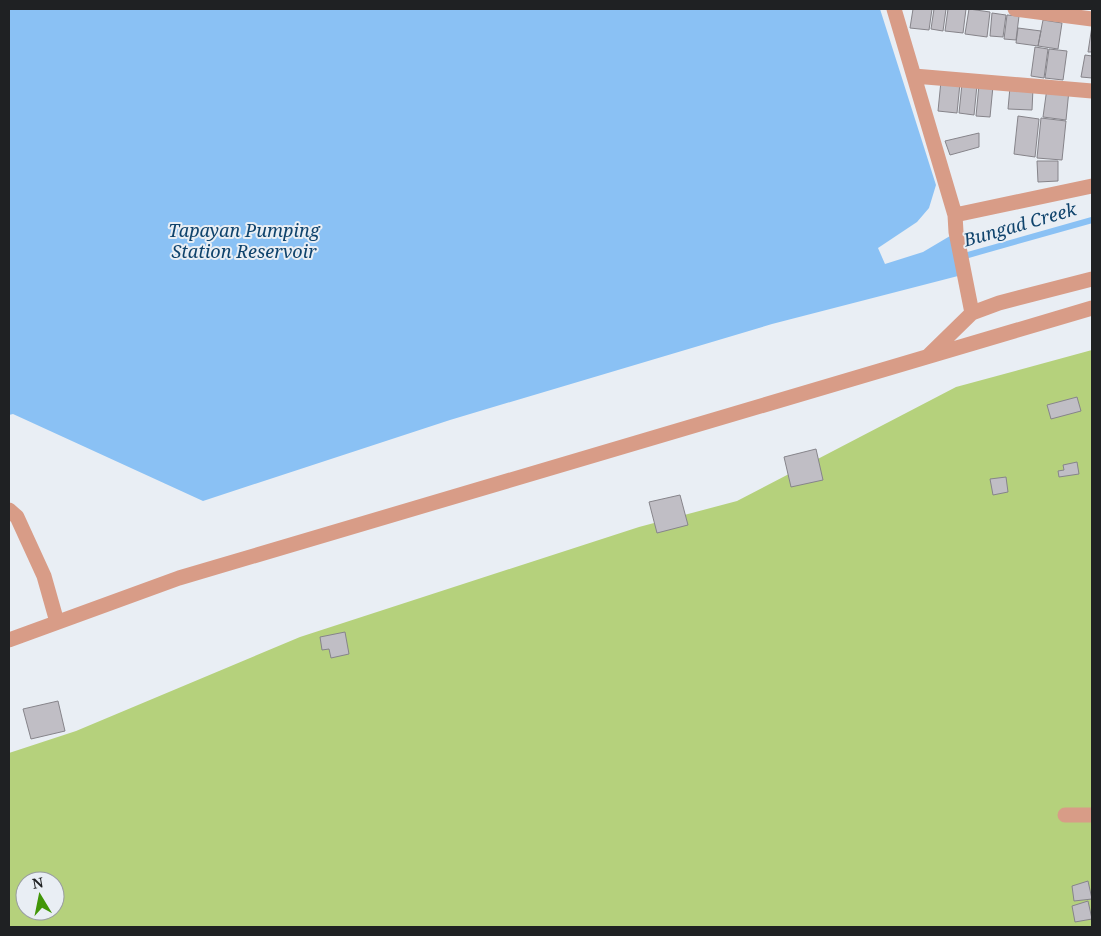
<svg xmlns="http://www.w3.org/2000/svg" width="1101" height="936" font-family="'Noto Serif',serif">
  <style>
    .green { fill: #b5d17c; fill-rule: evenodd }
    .water { fill: #8ac1f4 }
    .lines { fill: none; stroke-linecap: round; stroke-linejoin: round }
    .stream { stroke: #8ac1f4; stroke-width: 6 }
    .building { fill: #c0bec5; stroke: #86848a }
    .minor { stroke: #d89c87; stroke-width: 15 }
    .labels { text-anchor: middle; stroke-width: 4; stroke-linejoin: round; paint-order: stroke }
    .water-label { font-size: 18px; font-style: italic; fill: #0f436c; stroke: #e9eef4 }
  </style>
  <rect width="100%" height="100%" fill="#e9eef4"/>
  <path class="green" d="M1092,350V927H9V753L76,731L300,637L639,527L737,501L956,387ZM25,881H55V911H25Z"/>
  <path class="water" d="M9,9H880L936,185L929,208L917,222L878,248L885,264L923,252L950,236L958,276L772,324L450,420L203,501L13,414L9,415Z"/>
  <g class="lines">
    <path class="stream" d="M961,257L1092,220"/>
  </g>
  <path class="building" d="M913,9H932L929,30L910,28Z
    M934,9H946L943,31L931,29Z
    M948,9H966L963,33L945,31Z
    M969,9L990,12L987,37L965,34Z
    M992,13L1006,15L1003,37L990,36Z
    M1007,15L1019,16L1016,40L1004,39Z
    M1043,20L1062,23L1058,49L1038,46Z
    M1092,26V52H1088Z
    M1018,28L1041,31L1038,46L1016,43Z
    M1035,47L1048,49L1044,78L1031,76Z
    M1049,49L1067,51L1063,80L1045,78Z
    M1085,55L1092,56V78L1081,77Z
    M941,81L960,83L957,113L938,111Z
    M962,84L977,85L974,115L959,113Z
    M979,85L993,86L990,117L976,116Z
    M1010,87L1033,88L1032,110L1008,109Z
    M1047,88L1069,90L1066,120L1043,117Z
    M1018,116L1039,119L1035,157L1014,154Z
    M1041,118L1066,121L1062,160L1037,158Z
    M979,133V147L950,155L945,141Z
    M1037,161H1058V181L1038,182Z
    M1077,397L1081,411L1051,419L1047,405Z
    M816,449L823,480L791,487L784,457Z
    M1077,462L1079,474L1059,477L1058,471L1064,470L1063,465Z
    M1006,477L1008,492L993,495L990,479Z
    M680,495L688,525L657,533L649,502Z
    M345,632L349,654L331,658L329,649L322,650L320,637Z
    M58,701L65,731L31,739L23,709Z
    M1088,881L1092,899L1074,901L1072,886Z
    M1088,901L1092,919L1075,922L1072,906Z"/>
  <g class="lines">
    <path class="minor" d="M894,9L955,215L956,232L972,313L928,356
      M1015,9L1092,19
      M914,76L1092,91
      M955,215L1092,186
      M972,313L999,303L1092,279
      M9,510L17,517L44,576L57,622
      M9,640L179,578L1092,308
      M1065,815H1092"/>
  </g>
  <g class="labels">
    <g class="water-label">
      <text transform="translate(1020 225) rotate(-16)" y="6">Bungad Creek</text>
      <text x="244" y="237">Tapayan Pumping<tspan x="244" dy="21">Station Reservoir</tspan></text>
    </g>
  </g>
  <rect width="1101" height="936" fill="none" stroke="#1f2123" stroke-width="20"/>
  <g transform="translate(40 896) rotate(350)"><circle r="24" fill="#e9eef4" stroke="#989ca0"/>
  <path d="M0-4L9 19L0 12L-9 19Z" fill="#419608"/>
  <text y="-8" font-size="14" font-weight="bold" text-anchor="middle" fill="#1f2123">N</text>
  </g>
</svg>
